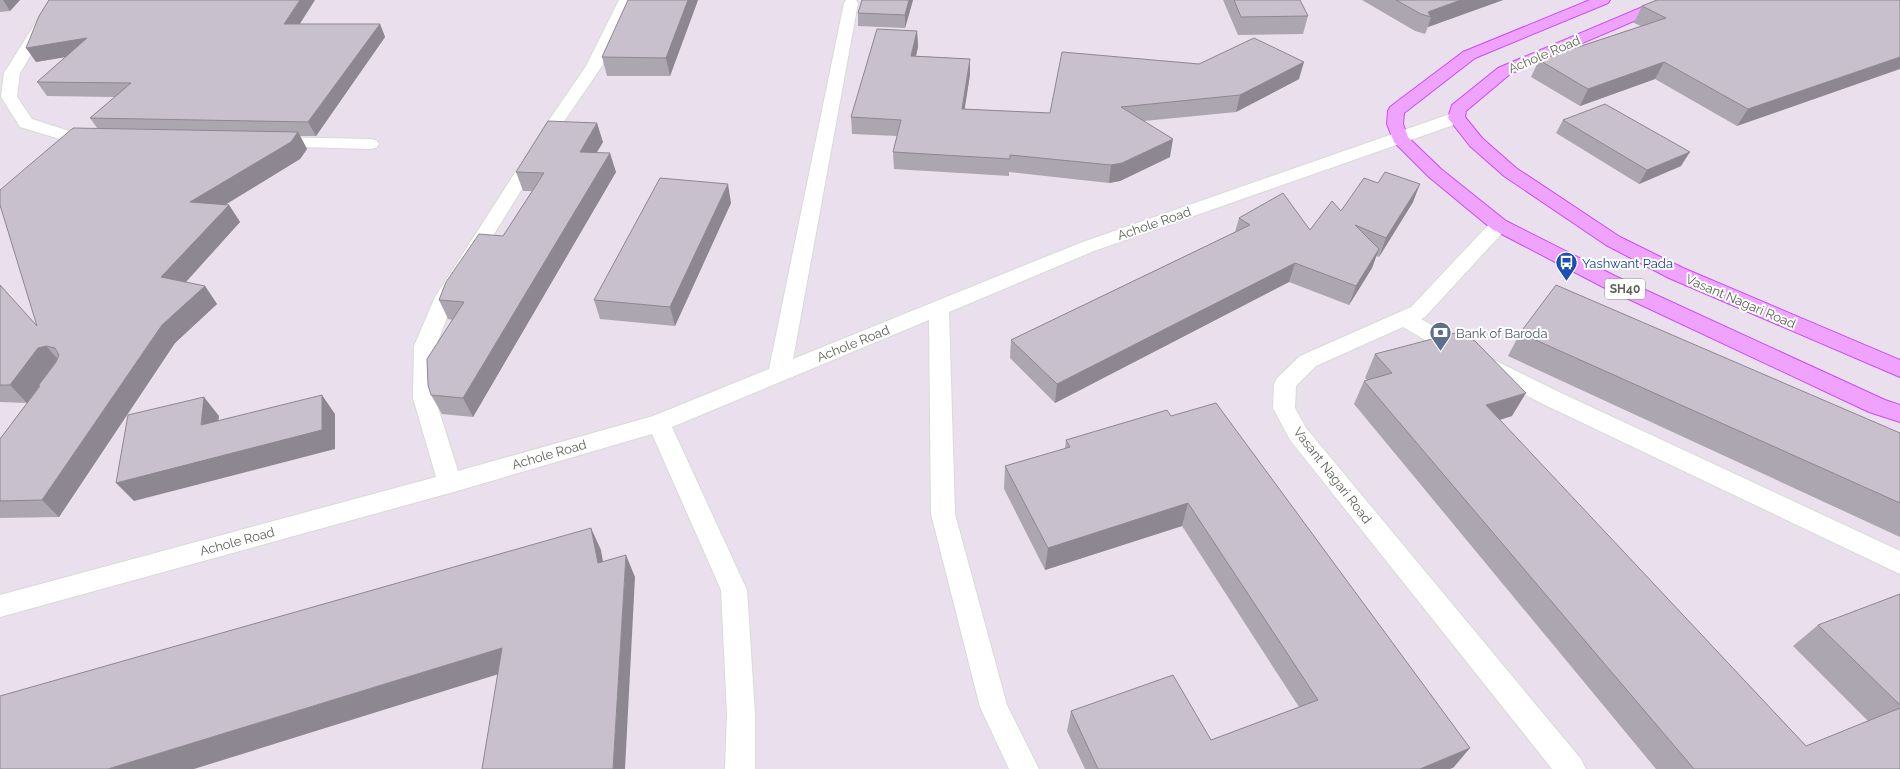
<svg xmlns="http://www.w3.org/2000/svg" width="1900" height="769" font-family="Raleway,sans-serif">
  <style>
    .lines { fill: none; stroke-linecap: round; stroke-linejoin: round }
    .minor-casing { stroke: #d6dbd3; stroke-width: 2 }
    .major-casing { stroke: #c84bfb; stroke-width: 2 }
    .minor { fill: #fff; fill-rule: evenodd }
    .major { fill: #efa3ff; fill-rule: evenodd }
    .wall { fill: #aca6b0 }
    .shaded-wall { fill: #8c8790 }
    .building { fill: #c8c1cd; stroke: #8c8790 }
    .labels { text-anchor: middle; stroke-width: 4; stroke-linejoin: round; paint-order: stroke }
    .shield { fill: #fff; stroke: #8e918b; stroke-width: 1 }
    .shield-label { font-size: 12px; font-weight: bold; fill: #5d6259 }
    .street-label { font-size: 13px; fill: #5d6259; stroke: #fff }
    .transit-label { font-size: 13px; fill: #164399; stroke: #fff; text-anchor: start }
    .service-label { font-size: 13px; fill: #4e5e75; stroke: #fff; text-anchor: start }
  </style>
  <rect width="100%" height="100%" fill="#eae0ed"/>
  <g class="lines">
    <defs>
      <path id="minor" d="M50,0H64L20,73L17,97L32,119L75,133L99,135L102,139L99,143L93,144L73,143L20,127L1,97L4,73Z
        M619,0H633L602,66L561,126L455,297L436,346L435,398L458,471L653,416L769,369L844,3L846,0H856L858,3L793,359L1080,243L1450,114L1456,113L1462,114L1464,118L1462,122L1094,251L949,312L955,514L1007,705L1039,769H1009L980,707L931,514L929,320L672,427L747,590L755,714V769H725L727,714L721,590L652,434L450,493L0,617V595L436,477L413,398L414,346L435,297L545,126L586,66Z
        M273,137L370,139L376,140L379,144L376,148L370,149L267,146L264,142L267,138Z
        M1499,219L1506,221L1508,225L1506,229L1425,317L1421,319L1480,353L1559,392L1900,551V574L1543,404L1464,363L1403,327L1316,366L1296,386L1295,408L1306,428L1581,759L1586,769H1552L1290,440L1273,408L1274,384L1277,378L1300,356L1411,307L1492,221Z"/>
      <path id="major" d="M1590,0H1610L1608,3L1475,58L1404,113L1403,124L1408,137L1414,143L1441,169L1506,221L1617,277L1885,400L1900,405V422L1869,412L1603,287L1492,229L1429,177L1394,142L1387,124L1388,111L1390,107L1463,52Z
        M1659,0H1678L1676,3L1510,74L1466,111L1465,117L1482,138L1516,168L1620,237L1683,268L1900,360V377L1669,278L1606,245L1504,176L1470,146L1448,118L1452,105L1498,68Z"/>
    </defs>
    <use href="#minor" class="minor-casing"/>
    <use href="#major" class="major-casing"/>
    <use href="#minor" class="minor"/>
    <use href="#major" class="major"/>
  </g>
  <path class="wall" d="M0,0H20L10,11L0,12Z
    M49,0L300,24H380L385,37L316,136H300L307,149L300,159L226,204L229,205L240,222L186,282L205,286L217,304L175,343L59,517L0,518V439L39,387V386L27,403L0,402V285L37,326L97,128L90,118L115,97L47,96L37,82L65,57L36,62Z
    M698,0L670,76H607L602,57Z
    M862,0H913L905,28L858,26V13Z
    M1223,0H1300L1308,16L1303,34L1238,35Z
    M1362,0H1503L1428,27L1425,34L1415,31Z
    M1900,0L1737,126L1655,79L1580,106L1531,77L1539,60L1641,26L1634,23L1642,6Z
    M917,31L918,47L916,56L970,59V75L964,109L1050,113L1299,79L1236,112L1144,121L1170,157L1120,181L1109,183L1009,172V176L894,169L893,152L897,136L852,134L851,117Z
    M1563,120L1681,166L1639,184L1556,133Z
    M603,142L596,153L616,172L473,417L442,414L431,395L453,320L448,319L439,300L503,236L532,191H523L516,172Z
    M1413,202L1379,257L1376,256L1372,268L1349,305L1289,282L1055,403L1010,358L1011,340L1235,232L1239,218L1310,230L1341,211Z
    M731,203L675,326L600,319L594,300Z
    M1520,333L1900,433V537L1508,356Z
    M1375,354L1512,416L1499,420L1806,746L1868,721L1793,646L1818,625L1900,594V769H1656L1354,404L1364,381L1367,380L1365,378Z
    M1171,416L1454,767L1450,769H1085L1067,731L1071,711L1211,740L1299,707L1182,526L1045,570L1004,489L1005,466L1065,449L1066,440Z"/>
  <path class="shaded-wall" d="M3,0H20L10,11Z
    M300,0H315L291,38L284,24Z
    M688,0H698L670,76L666,58Z
    M909,0H913L905,28V15Z
    M1461,0H1503L1428,27L1431,17L1428,12Z
    M380,24L385,37L316,136L308,122Z
    M917,31L918,47L912,72L911,56Z
    M87,38L96,52L36,62L26,48Z
    M1900,57V69L1737,126L1748,109Z
    M970,59V75L962,126V109Z
    M1304,62L1299,79L1236,112L1240,95Z
    M1664,62L1655,79L1580,106L1588,89Z
    M597,123L603,142L586,171L580,152Z
    M298,132L307,149L300,159L202,219L190,202Z
    M1173,139L1170,157L1120,181L1109,183L1111,165Z
    M1690,152L1681,166L1639,184L1647,170Z
    M610,153L616,172L473,417L463,398Z
    M728,184L731,203L675,326L670,307Z
    M1420,184L1413,202L1379,257L1386,238Z
    M229,205L240,222L174,295L161,277Z
    M1379,249L1372,268L1349,305L1356,286Z
    M1295,263L1289,282L1055,403L1057,384Z
    M205,286L217,304L175,343L59,517L42,500L162,325Z
    M46,346L62,364L54,366L27,403L10,385L38,348Z
    M1526,393L1512,416L1473,428L1486,405Z
    M322,395L335,414V449L134,501L116,483Z
    M204,397L219,416L216,444L201,425Z
    M1188,503L1182,526L1045,570L1048,548Z
    M591,528L601,550L607,585L598,563Z
    M626,555L635,577L625,769H613Z
    M502,648L515,669L194,769H108Z
    M1470,748L1454,767L1450,769H1420Z"/>
  <path class="building" d="M49,0H300L284,24H380L308,122L90,118L131,83L37,82L87,38L26,48L39,16Z
    M628,0H688L666,58L602,57Z
    M862,0H909L905,15L858,13Z
    M1234,0H1300L1308,16L1241,17Z
    M1396,0H1461L1428,12L1431,17L1421,14Z
    M1657,0H1900V57L1748,109L1664,62L1588,89L1539,60L1666,18L1642,6Z
    M877,29L917,31L911,56L970,59L962,109L1050,113L1062,52L1199,64L1254,38L1304,62L1240,95L1121,107L1173,139L1122,163L1111,165L1010,155V159L893,152L901,120L851,117Z
    M1605,104L1690,152L1647,170L1563,120Z
    M548,121L597,123L580,152L610,153L463,398L431,395L428,385L427,359L464,302L439,300L446,282L479,234L503,236L544,173L516,172Z
    M73,128L298,132L291,142L190,202L229,205L161,277L205,286L162,325L42,500L0,501V439L40,386H38L56,362L59,355L55,348L46,346L38,348L10,385H0V285L37,326L0,205V190Z
    M1385,172L1420,184L1386,238L1355,225L1379,249L1356,286L1295,263L1057,384L1011,340L1250,225L1239,218L1283,193L1310,230L1332,201L1341,211L1364,178L1378,183Z
    M660,178L728,184L670,307L594,300Z
    M1556,285L1900,433V503L1520,333Z
    M1459,332L1475,341L1526,393L1486,405L1806,746L1900,708V769H1694L1364,381L1392,373L1375,354Z
    M322,395V430L116,483L128,415L204,397L201,425Z
    M1216,403L1470,748L1420,769H1098L1071,711L1173,675L1211,740L1318,700L1188,503L1048,548L1005,466L1070,447L1066,440L1167,410L1171,416Z
    M591,528L598,563L626,555L613,769H482L502,648L108,769H0V696Z
    M1900,594V705L1818,625Z"/>
  <defs>
    <symbol id="bus-pin" viewBox="-11 -11 22 30"><path d="M0 17L-7.5 6A9.5 9.5 0 1 1 7.5 6Z" fill="#1a4fb4" stroke="#fff"/><path d="M-5-6H5V4H4V6H2V4H-2V6H-4V4H-5ZM-3.5-4V0h7V-4ZM-3.5 1.2v1.5H-2V1.2ZM2 1.2v1.5H3.5V1.2Z" fill="#fff"/></symbol>
    <symbol id="bank-pin" viewBox="-11 -11 22 30"><path d="M0 17L-7.5 6A9.5 9.5 0 1 1 7.5 6Z" fill="#5c6f8a" stroke="#fff"/><path d="M-6-4H6V4H-6ZM0-2.3a2.3 2.3 0 1 0 0 4.6a2.3 2.3 0 1 0 0-4.6Z" fill="#fff"/></symbol>
  </defs>
  <g fill-rule="evenodd">
    <use href="#bus-pin" x="1554" y="250" width="25" height="34"/>
    <use href="#bank-pin" x="1428" y="320" width="25" height="34"/>
  </g>
  <g class="labels">
    <rect class="shield" x="1605" y="279" width="40" height="20" rx="3"/>
    <g class="shield-label">
      <text x="1625" y="293">SH40</text>
    </g>
    <g class="street-label">
      <text transform="translate(1544 54) rotate(-23)" y="5">Achole Road</text>
      <text transform="translate(1154 223) rotate(-19)" y="5">Achole Road</text>
      <text transform="translate(1741 301) rotate(23)" y="5">Vasant Nagari Road</text>
      <text transform="translate(853 343) rotate(-22)" y="5">Achole Road</text>
      <text transform="translate(549 454) rotate(-16)" y="5">Achole Road</text>
      <text transform="translate(1333 475) rotate(52)" y="5">Vasant Nagari Road</text>
      <text transform="translate(237 541) rotate(-15)" y="5">Achole Road</text>
    </g>
    <g class="transit-label">
      <text x="1582" y="268">Yashwant Pada</text>
    </g>
    <g class="service-label">
      <text x="1456" y="338">Bank of Baroda</text>
    </g>
  </g>
</svg>
